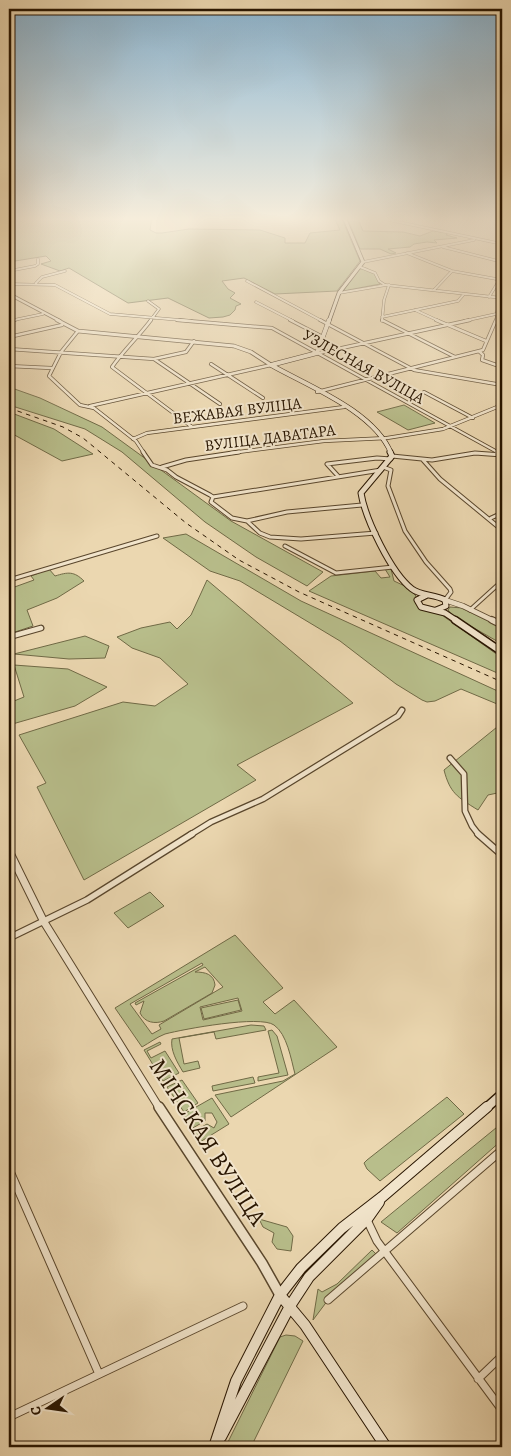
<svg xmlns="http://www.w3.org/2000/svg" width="511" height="1456" font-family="Alegreya,serif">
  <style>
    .green { fill: #b8be8b; stroke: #706a46; fill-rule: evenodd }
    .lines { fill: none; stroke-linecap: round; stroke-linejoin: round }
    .minor-far5-casing { stroke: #59462c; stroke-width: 3 }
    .minor-far4-casing { stroke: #59462c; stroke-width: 4 }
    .minor-far3-casing { stroke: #59462c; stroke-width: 5 }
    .minor-far2-casing { stroke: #59462c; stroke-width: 7 }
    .minor-far1-casing { stroke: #59462c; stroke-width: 8 }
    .minor-casing { stroke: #59462c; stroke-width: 9 }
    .tertiary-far5-casing { stroke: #59462c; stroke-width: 4 }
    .tertiary-far4-casing { stroke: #59462c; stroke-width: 4.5 }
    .tertiary-far3-casing { stroke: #59462c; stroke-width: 6 }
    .tertiary-far2-casing { stroke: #59462c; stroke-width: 8 }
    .tertiary-far1-casing { stroke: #59462c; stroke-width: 9 }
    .tertiary-casing { stroke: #59462c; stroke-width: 12 }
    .secondary-far5-casing { stroke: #281500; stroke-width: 4.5 }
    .secondary-far4-casing { stroke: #281500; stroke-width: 5 }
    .secondary-far3-casing { stroke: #281500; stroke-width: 7 }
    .secondary-far2-casing { stroke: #281500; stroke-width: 9 }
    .secondary-far1-casing { stroke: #281500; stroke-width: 11 }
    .secondary-casing { stroke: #281500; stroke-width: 12 }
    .minor-far5 { stroke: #f2e5cc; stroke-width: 2 }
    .minor-far4 { stroke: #f2e5cc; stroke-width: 2.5 }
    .minor-far3 { stroke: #f2e5cc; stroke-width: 3 }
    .minor-far2 { stroke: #f2e5cc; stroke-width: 4.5 }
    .minor-far1 { stroke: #f2e5cc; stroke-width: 5.5 }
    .minor { stroke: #f2e5cc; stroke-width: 7 }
    .tertiary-far5 { stroke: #f2e5cc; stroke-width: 2.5 }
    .tertiary-far4 { stroke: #f2e5cc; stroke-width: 3 }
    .tertiary-far3 { stroke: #f2e5cc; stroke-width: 4.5 }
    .tertiary-far2 { stroke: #f2e5cc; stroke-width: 5.5 }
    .tertiary-far1 { stroke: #f2e5cc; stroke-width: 7 }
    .tertiary { stroke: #f2e5cc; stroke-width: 9 }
    .secondary-far5 { stroke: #f2e5cc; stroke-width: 3 }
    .secondary-far4 { stroke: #f2e5cc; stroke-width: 4 }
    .secondary-far3 { stroke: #f2e5cc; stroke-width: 5 }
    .secondary-far2 { stroke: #f2e5cc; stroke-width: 6 }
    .secondary-far1 { stroke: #f2e5cc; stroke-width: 8 }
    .secondary { stroke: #f2e5cc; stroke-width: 10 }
    .rail { stroke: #281500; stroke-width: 1; stroke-dasharray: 4.5 4.5; stroke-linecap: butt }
    .labels { text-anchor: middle; stroke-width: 4; stroke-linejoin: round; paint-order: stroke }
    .far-street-label { font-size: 16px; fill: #281500; stroke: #f2e5cc }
    .near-street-label { font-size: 24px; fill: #281500; stroke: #f2e5cc }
  </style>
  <rect width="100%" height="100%" fill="#ebd7b0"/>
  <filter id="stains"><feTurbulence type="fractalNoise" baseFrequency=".004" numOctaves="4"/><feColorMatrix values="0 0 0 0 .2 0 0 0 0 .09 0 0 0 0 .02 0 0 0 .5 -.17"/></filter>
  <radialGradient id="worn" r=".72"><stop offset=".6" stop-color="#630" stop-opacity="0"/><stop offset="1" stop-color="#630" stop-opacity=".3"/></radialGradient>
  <path class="green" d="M9,217H21L25,219L152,217L150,230L156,233H162L189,229L260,230L285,238V243H305L310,233L340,230L334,217H341L360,261L337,291L275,294L244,278L222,281L228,289L235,293L230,298L241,304L236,306L235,310L230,315L223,317L209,318L168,298L128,303L69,268L60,271L41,264L51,261L46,256L15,261L9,258Z
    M347,217H357L363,231L403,232L420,236L433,231L449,233L446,235L457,238L434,240L437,243L427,242L414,244L410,247L388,249L396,253L391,254L380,249H360Z
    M366,268L374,273L380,284L343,291L359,269Z
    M9,387L40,398L102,427L231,521L323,572L307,586L256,557L205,522L122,452L85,429L9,405Z
    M404,405L435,423L408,430L377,412Z
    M9,412L54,429L93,454L62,461L9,432Z
    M186,534L301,601L502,693V706L461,689L435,701L427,702L422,700L396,684L340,641L240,581L210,571L163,538Z
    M49,569L55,576C68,572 74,571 84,581L57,598L27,610L33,626L9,634V589L34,580L31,576Z
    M385,569H391L394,581L407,587L416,596L415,601L418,607L439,613L502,658V675L309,591L331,576L375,571L381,578L390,577Z
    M207,580L353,703L237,765L256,780L84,880L37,787L46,783L19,735L123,702L155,706L188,684L160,658L132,648L117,637L141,628L170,622L177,629L191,615Z
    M450,607L462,608L502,628V644L453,616L448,610Z
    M85,636L109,646L105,658L69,659L14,654Z
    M14,665L68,669L107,687L75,706L9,725V703L24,697Z
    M502,723V792L488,795L478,810C457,797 450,793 444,770Z
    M150,892L164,906L128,928L114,913Z
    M235,935L283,988L263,1002L275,1014L294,1000L337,1047L231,1117L215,1095L283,1081L295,1074C291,1059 287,1034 274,1025C260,1015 184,1029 165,1034C157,1037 149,1043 142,1047L115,1008ZM202,963L203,965L135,1003L136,1005L144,1001L140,1013C145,1023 155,1024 164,1021L212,993L215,985C214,974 205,972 195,972L205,967L223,987L159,1025L161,1029L152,1034L130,1004ZM238,998L242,1011L203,1020L200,1007Z
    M238,1000L241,1010L204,1019L201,1008Z
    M251,1025L264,1026L266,1030L216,1039L214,1032L179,1038L184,1064L198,1061L200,1068L183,1072C177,1062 170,1050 172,1039Z
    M272,1030L277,1036L288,1075L258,1081V1077L279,1073L268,1031Z
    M160,1042L161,1044L147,1051L151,1058L165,1051L179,1073L163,1081L144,1050Z
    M253,1077L255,1083L213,1091L212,1086Z
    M182,1080L198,1103L184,1112L167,1087Z
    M447,1097L464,1114L380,1181L367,1169L364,1163L367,1160Z
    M212,1098L229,1124L200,1142L193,1132L207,1124L214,1128L217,1122L212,1113H205V1121L191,1129L182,1115Z
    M502,1123V1140L397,1233L381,1222Z
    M259,1219L287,1227L293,1236L291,1251L277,1249L272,1242L274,1233L263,1227Z
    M372,1250L379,1257L328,1300L313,1320L318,1289L322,1292L337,1284Z
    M286,1335L295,1336L303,1341L251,1447H235L227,1444L280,1337Z"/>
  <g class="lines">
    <defs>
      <path id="minor-far5" d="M375,217L502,244
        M443,247L502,262
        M407,253L452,271L502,280
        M363,262L474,240
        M360,267L375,273L379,281L385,285
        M9,271L35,266L38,264V259
        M247,281L322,321
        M36,283L42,277L65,271
        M9,284L55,285L110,314L192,321
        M434,290L452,271
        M339,293L386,285L502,298
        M489,297L500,279
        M148,301L159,309L150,321
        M256,302L293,321
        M415,310L439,321
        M382,317L458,301L464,294
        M9,321L43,314
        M382,321L384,300L389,285
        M464,321L496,314L502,315
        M496,321L499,298"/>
      <path id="minor-far4" d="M151,320C139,336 124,350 112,367L192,427
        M177,320L272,328L499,453
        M290,320L323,337
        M320,320L414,370L502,385
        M382,320L455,357
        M436,320L486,341
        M9,321L15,320
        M78,331L61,352L49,376L80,405L94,408L136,441L144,453
        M9,337L62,325
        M9,349L154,359L186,352L194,341
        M479,351L483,355L482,360L502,367
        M319,353L470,320
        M154,359L220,404
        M211,364L263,398
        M9,366L51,368
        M317,392L483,350L496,320
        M424,392L473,418
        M90,406L271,365
        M133,439L147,433L344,407
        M231,453L324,441L387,438L443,429L502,405"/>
      <path id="minor-far3" d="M143,452L152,465L167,470L176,477L210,495L213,497L211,502L232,518L247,521L260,533L270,537L301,539L376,533
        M497,452L499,453
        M392,456L432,460L475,453L502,455
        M423,460L440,479L502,530
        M162,467L186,460L239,452
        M383,467L391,470L388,486L405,531L426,562L450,589L451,592L445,600
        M338,476L327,464L377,458L391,459
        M213,497L381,470
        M491,518L502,513
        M247,521L287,512L362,505
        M285,546L336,573L393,567
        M9,580L157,536
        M470,610L502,581"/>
      <path id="minor-far2" d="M9,637L41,628
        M450,758L464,774L465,811L472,826L479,835
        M190,835L211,822L263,799L398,716L402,710"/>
      <path id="minor-far1" d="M478,834L502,855
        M9,938L87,900L192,834"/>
      <path id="minor" d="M9,1169L99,1374
        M367,1220L377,1241L502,1410
        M328,1300L502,1150
        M478,1379L502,1356
        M9,1417L243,1306"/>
      <path id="tertiary-far5" d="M9,294L60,321"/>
      <path id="tertiary-far4" d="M57,320L78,331L234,346L251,352L271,365"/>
      <path id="tertiary-far3" d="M445,600L463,606L494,621"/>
      <path id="tertiary-far2" d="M492,620L502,625"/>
      <path id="tertiary-far1" d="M9,851L44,922L160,1109"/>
      <path id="tertiary" d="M159,1107L262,1263L280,1295"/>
      <path id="secondary-far5" d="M329,321L339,293L363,262L344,217"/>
      <path id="secondary-far4" d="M271,365C308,386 374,411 391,453
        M271,365L317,353L329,320"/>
      <path id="secondary-far3" d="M390,452L392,456L361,493C365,518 391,573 412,589C421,596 435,594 445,600L446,606L436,610
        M427,595L417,600L421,607L445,613L457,621"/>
      <path id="secondary-far2" d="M455,620L502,652"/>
      <path id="secondary-far1" d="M485,1109L502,1094"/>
      <path id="secondary" d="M280,1295L305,1325L386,1447
        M221,1437L290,1306L309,1277L367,1219L379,1202
        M214,1447L236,1381L280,1295L301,1268L342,1228L382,1197L487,1107"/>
    </defs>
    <use href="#minor-far5" class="minor-far5-casing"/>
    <use href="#minor-far4" class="minor-far4-casing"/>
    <use href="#minor-far3" class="minor-far3-casing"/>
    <use href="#minor-far2" class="minor-far2-casing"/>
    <use href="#minor-far1" class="minor-far1-casing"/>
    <use href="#minor" class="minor-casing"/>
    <use href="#tertiary-far5" class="tertiary-far5-casing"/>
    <use href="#tertiary-far4" class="tertiary-far4-casing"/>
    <use href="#tertiary-far3" class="tertiary-far3-casing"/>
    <use href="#tertiary-far2" class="tertiary-far2-casing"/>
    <use href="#tertiary-far1" class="tertiary-far1-casing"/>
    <use href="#tertiary" class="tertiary-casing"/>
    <use href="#secondary-far5" class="secondary-far5-casing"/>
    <use href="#secondary-far4" class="secondary-far4-casing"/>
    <use href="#secondary-far3" class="secondary-far3-casing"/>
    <use href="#secondary-far2" class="secondary-far2-casing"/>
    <use href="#secondary-far1" class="secondary-far1-casing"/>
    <use href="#secondary" class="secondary-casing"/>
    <use href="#minor-far5" class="minor-far5"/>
    <use href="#minor-far4" class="minor-far4"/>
    <use href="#minor-far3" class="minor-far3"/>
    <use href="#minor-far2" class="minor-far2"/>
    <use href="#minor-far1" class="minor-far1"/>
    <use href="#minor" class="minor"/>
    <use href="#tertiary-far5" class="tertiary-far5"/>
    <use href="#tertiary-far4" class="tertiary-far4"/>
    <use href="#tertiary-far3" class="tertiary-far3"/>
    <use href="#tertiary-far2" class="tertiary-far2"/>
    <use href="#tertiary-far1" class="tertiary-far1"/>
    <use href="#tertiary" class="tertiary"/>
    <use href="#secondary-far5" class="secondary-far5"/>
    <use href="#secondary-far4" class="secondary-far4"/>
    <use href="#secondary-far3" class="secondary-far3"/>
    <use href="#secondary-far2" class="secondary-far2"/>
    <use href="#secondary-far1" class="secondary-far1"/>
    <use href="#secondary" class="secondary"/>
    <path class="rail" d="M9,408L63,427L83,438L186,523L239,560L299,592L502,682"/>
  </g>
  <linearGradient id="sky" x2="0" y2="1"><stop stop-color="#89b5d3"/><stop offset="0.52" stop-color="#f6eddb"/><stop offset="1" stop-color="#f6eddb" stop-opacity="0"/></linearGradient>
  <rect width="511" height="421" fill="url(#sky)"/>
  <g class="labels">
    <g class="far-street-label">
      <text transform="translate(364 366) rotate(29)" y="6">УЗЛЕСНАЯ ВУЛІЦА</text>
      <text transform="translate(237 410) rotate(-7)" y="6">ВЕЖАВАЯ ВУЛІЦА</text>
      <text transform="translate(270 437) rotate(-7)" y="6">ВУЛІЦА ДАВАТАРА</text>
    </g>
    <g class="near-street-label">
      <text transform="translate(208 1142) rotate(57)" y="8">МІНСКАЯ ВУЛІЦА</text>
    </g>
  </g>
  <rect width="511" height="1456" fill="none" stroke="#ebd7b0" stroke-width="30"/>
  <rect x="10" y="10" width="491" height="1436" fill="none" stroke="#281500" stroke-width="2.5"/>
  <rect x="15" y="15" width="481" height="1426" fill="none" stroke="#281500"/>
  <g transform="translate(48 1408) rotate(257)" stroke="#f2e5cc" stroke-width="4" paint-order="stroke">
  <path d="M0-4L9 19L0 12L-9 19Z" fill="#281500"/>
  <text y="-8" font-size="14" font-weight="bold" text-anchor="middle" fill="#281500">С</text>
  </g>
  <rect width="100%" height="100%" filter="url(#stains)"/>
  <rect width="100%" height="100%" fill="url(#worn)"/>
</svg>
